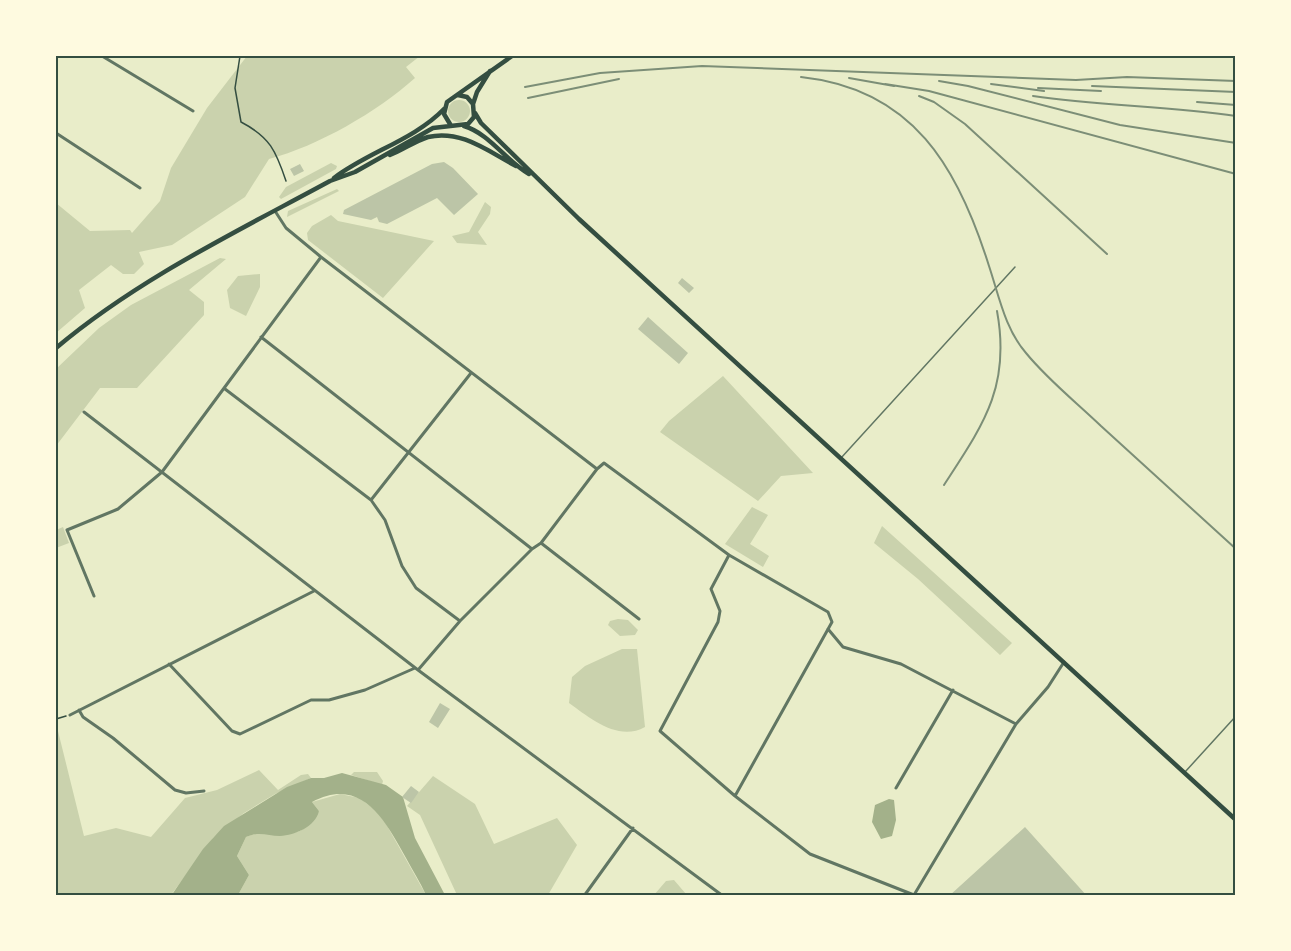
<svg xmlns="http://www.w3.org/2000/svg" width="1291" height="951" font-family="Roboto,sans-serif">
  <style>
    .green { fill: #cad2ad }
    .water { fill: #a3b18a }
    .building { fill: #bcc5a7 }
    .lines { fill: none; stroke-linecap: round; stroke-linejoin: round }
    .path { stroke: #344e41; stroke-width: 1.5 }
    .service { stroke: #617663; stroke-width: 1.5 }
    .minor { stroke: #617663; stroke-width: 3 }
    .secondary { stroke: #344e41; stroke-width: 4.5 }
    .rail { stroke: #7c8e77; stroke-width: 2 }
    .neatline { fill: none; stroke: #344e41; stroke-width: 2 }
  </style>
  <rect width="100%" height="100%" fill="#e9edc9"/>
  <path class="green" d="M247,56H420L406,67L415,78C377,112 318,146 269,159L245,197L172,245L139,252L144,264L134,274H123L111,265L79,290L85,308L56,333V203L90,231L130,230L132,233L160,201L171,168L207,108Z
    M448 111a11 11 0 1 1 22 0a11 11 0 1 1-22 0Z
    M331,163L337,166L336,169L281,199L279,197L286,187Z
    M337,189L339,191L287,217L288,211Z
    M485,202L491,207L490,214L478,232L487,245L457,243L452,236L469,232Z
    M331,215L338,221L434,241L383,298L308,240L307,233L312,226Z
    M220,258L226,259L189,290L204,302V315L137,388H100L56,446V369L99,328L131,305Z
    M260,274V287L246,316L230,308L227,290L238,276Z
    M723,376L813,473L781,476L758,501L660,432L669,421Z
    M752,507L768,515L750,544L769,556L763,567L725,544Z
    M882,526L1012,643L1000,655L918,579L874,543Z
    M63,527L69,543L56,548V530Z
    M618,619L628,620L638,630L635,635L620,636L608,625L610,621Z
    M622,649H637L645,727C618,742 590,718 569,703L572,677L585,666Z
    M56,723L84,836L116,828L151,837L185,798L217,790L259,770L278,790L301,775L308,774L311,778L275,794L244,813L214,837L171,895H56Z
    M354,772H377L383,781L382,785L351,775Z
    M433,776L475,804L494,844L557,818L577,845L548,895H457L420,815L407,806Z
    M340,794L360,798L381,815L426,895H238L249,875L237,856L246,837C264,828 285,840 303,829C308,826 314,816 319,811L312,802Z
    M674,880L686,894L697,895H654L666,881Z"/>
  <path class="water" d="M342,773L386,785L403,797L415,838L445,895H426C420,882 413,871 406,858C386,822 362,775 312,802L319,811C315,827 295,835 280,836C268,836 259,831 246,837L237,856L249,875L238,895L171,896L203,849L224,826L287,787L311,778H324Z
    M889,799L894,800L896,820L892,836L881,839L872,822L875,805Z"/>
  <path class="building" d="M444,162L453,168L478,194L454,215L437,198L387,224L379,222L377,217L371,220L343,214L344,210L432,164Z
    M300,164L304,171L294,176L290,169Z
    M682,278L694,288L689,293L678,283Z
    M648,317L688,353L679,364L638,329Z
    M440,703L450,709L438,728L429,722Z
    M411,786L419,792L411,803L402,797Z
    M1025,827L1087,896H949Z"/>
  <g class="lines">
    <path class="path" d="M240,56L235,88L241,122C270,137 276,151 286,181
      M56,719L66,716"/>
    <path class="service" d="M841,458L1015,267
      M1185,772L1236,716"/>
    <path class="minor" d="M102,56L193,111
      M56,133L140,188
      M275,211L286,228L321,257L597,469L604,463L729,555L711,589L720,611L718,622L660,731L735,796L810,854L914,895
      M261,337L532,549
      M225,389L371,500L385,520L402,566L416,588L460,621
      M84,412L418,670L723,896
      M371,500L471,373
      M541,543L639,619
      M729,555L828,612L832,622L735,796
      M94,596L67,530L118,509L162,472L321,257
      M828,629L843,647L901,664L1016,724
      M169,664L232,731L240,734L311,700H329L365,690L415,668
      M418,670L460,621L532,549L541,543L597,469
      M79,710L83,717L113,738L175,790L186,793L204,791
      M70,715L314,591
      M896,788L953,690
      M914,895L1016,724L1048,687L1064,662
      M584,896L633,828"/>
    <path class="secondary" d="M458,95L467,97L473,104
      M475,113L481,123L579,219L1236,820
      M450,124L444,114L447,102L512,56
      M464,126C490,134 506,161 529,174
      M390,155C403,150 415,141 428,137C461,129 489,152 516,166
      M334,178C368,152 414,140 444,109
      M56,348C138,279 236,232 330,181L355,172L433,128L468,124L474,117L473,104L477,92L490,71"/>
    <path class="rail" d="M801,77C913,89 958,167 989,266C999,296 1005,329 1026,353C1048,380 1076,402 1101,426C1146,467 1191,508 1236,549
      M849,78L894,86
      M939,81L968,86L1120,125L1236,143
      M885,84L929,91L1236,174
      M991,84L1044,91
      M1092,86L1236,92
      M525,87L600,73L702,66L1076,80L1127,77L1236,81
      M1038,88L1101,91
      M919,96L934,102L965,124L1107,254
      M1033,96C1100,106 1168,106 1236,116
      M528,98L619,79
      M1197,102L1236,105
      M944,485C983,425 1011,387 997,311"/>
  </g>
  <rect width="1291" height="951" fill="none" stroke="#fefae0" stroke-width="114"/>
  <rect x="57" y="57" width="1177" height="837" class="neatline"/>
</svg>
